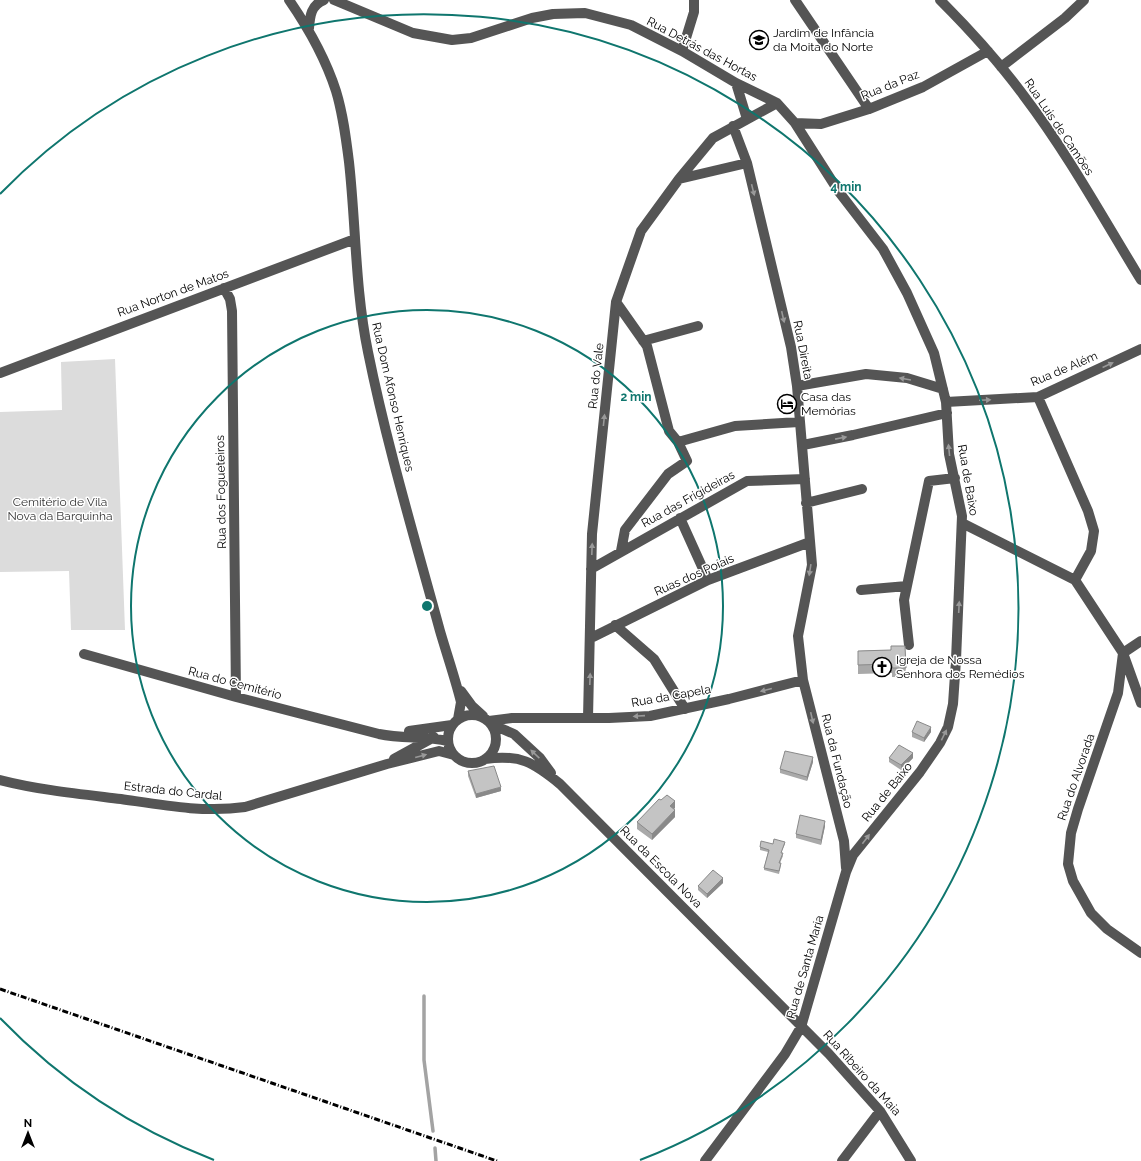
<svg xmlns="http://www.w3.org/2000/svg" width="1141" height="1161" font-family="Raleway,sans-serif">
  <style>
    .green { fill: #dcdcdc }
    .lines { fill: none; stroke-linecap: round; stroke-linejoin: round }
    .stream { stroke: #a3a3a3; stroke-width: 3.5 }
    .minor { stroke: #555; stroke-width: 10 }
    .rail { stroke: #000; stroke-width: 3; stroke-dasharray: 6 2 1 2; stroke-linecap: butt }
    .wall { fill: #a9a9a9 }
    .shaded-wall { fill: #898989 }
    .building { fill: #c4c4c4; stroke: #898989 }
    .oneway { fill: #999 }
    .ring { fill: none; stroke: #0f766e; stroke-width: 2 }
    .labels { text-anchor: middle; stroke-width: 3; stroke-linejoin: round; paint-order: stroke }
    .poi-label { font-size: 12px; fill: #000; stroke: #fff; text-anchor: start }
    .street-label { font-size: 12px; fill: #000; stroke: #fff }
    .park-label { font-size: 12px; fill: #333; stroke: #fff }
    .centre { fill: #0f766e; stroke: #fff; stroke-width: 2 }
    .ring-label { font-size: 12px; text-anchor: middle; font-weight: bold; fill: #0f766e; stroke: #fff; stroke-width: 3; stroke-linejoin: round; paint-order: stroke }
  </style>
  <rect width="100%" height="100%" fill="#fff"/>
  <path class="green" d="M115,359L125,630H71L69,571L0,572V412L62,410L61,362Z"/>
  <g class="lines">
    <path class="stream" d="M424,996V1060L433,1131
      M435,1148L436,1161"/>
    <path class="minor" d="M289,0C309,29 325,57 336,91C343,114 346,138 349,162C356,225 355,289 368,352C387,446 415,539 440,631C447,655 455,678 461,702L458,719
      M334,0L413,33L452,40L471,38L532,18L553,14L585,13L631,25L682,51L736,83L777,103L795,123L839,192L883,249L907,293L934,353L946,402L949,454L962,516L956,660L953,704L948,727L940,743L920,772L853,855L846,872L801,1027L785,1054L705,1161
      M795,0L869,109
      M940,0C970,30 999,62 1024,96C1068,154 1103,218 1141,280
      M309,28C310,16 311,5 324,0
      M682,51L694,12V0
      M1001,67L1065,18L1084,0
      M736,83L747,119
      M795,123L821,124L869,109L923,87L988,51
      M733,126L747,163L791,347L797,386L812,565L798,636L803,680L844,841L846,868
      M679,179L747,163
      M224,288L230,299L232,311L236,697
      M616,302L647,346L669,431L678,442L735,426L799,422
      M643,341L698,326
      M0,373L355,239
      M797,386L866,374L907,378L943,389
      M1038,397L1088,511L1094,531L1091,551L1075,580
      M946,402L1038,397L1141,349
      M803,445L853,435L947,413
      M806,503L862,489
      M680,518L708,580
      M962,523L1075,580L1123,653L1141,703
      M621,551L625,530L668,474L687,461L678,442
      M591,569L747,481L805,479
      M861,590L907,586
      M615,625L654,659L685,709
      M591,638L708,580L810,542
      M909,645L904,600L929,481L955,478
      M1123,653L1118,693L1078,809L1071,833L1068,864L1073,881L1091,913L1107,929L1141,953
      M1123,653L1141,641
      M84,654L236,697L379,734C402,739 425,736 448,741
      M461,691L472,706L483,716
      M448 739a24 24 0 1 1 48 0a24 24 0 1 1-48 0Z
      M588,718L592,534L616,302L641,231L679,179L713,138L777,103
      M489,721L512,718H609L650,716L729,699L803,680
      M493,725L514,734L540,758L551,773
      M409,731L452,725
      M394,759L434,737
      M485,759C520,754 533,762 560,784L829,1054L880,1111L911,1161
      M0,780C39,790 80,794 121,799C162,805 204,813 245,807L387,764L439,751L454,755
      M842,1161L880,1111"/>
    <path class="rail" d="M0,989L497,1161"/>
  </g>
  <path class="wall" d="M905,646L906,677H892V673L858,674V651L891,650Z
    M912,732H931L924,742L912,737Z
    M889,758H913L901,770L889,762Z
    M813,762L807,781L780,773V769Z
    M468,771L501,791L476,798L468,776Z
    M661,800L675,808L674,809L675,817L652,840L637,829V822Z
    M825,826L821,845L796,838V834Z
    M773,844H785L781,853L783,856L780,863L781,865L779,874L764,870V868L768,852L760,850V847Z
    M723,883L707,898L698,890V886Z"/>
  <path class="shaded-wall" d="M931,727V732L924,742V738Z
    M913,753V758L901,770V765Z
    M813,757V762L807,781V777Z
    M501,787V791L476,798V794Z
    M675,801V808L670,812V806Z
    M675,810V817L652,840V834Z
    M825,821V826L821,845V840Z
    M723,878V883L707,898V894Z"/>
  <path class="building" d="M891,646H905L906,668H892V664L858,665V651L891,650Z
    M917,721L931,727L924,738L912,732Z
    M899,745L913,753L901,765L889,758Z
    M785,751L813,757L807,777L780,769Z
    M494,766L501,787L476,794L468,771Z
    M667,795L675,801L670,806L675,810L652,834L637,822L659,799L661,800Z
    M800,815L825,821L821,840L796,834Z
    M774,839L785,842L781,853H783L779,863H781L779,871L764,868L769,850L760,847L761,841L773,844Z
    M713,870L723,878L707,894L698,886Z"/>
  <defs><path id="oneway-solid" d="M-6-.8H1V-3.2L6.5 0L1 3.2V.8H-6Z"/></defs>
  <g class="oneway">
    <use href="#oneway-solid" transform="translate(753 190) rotate(76)"/>
    <use href="#oneway-solid" transform="translate(783 317) rotate(77)"/>
    <use href="#oneway-solid" transform="translate(1108 365) rotate(-25)"/>
    <use href="#oneway-solid" transform="translate(905 379) rotate(-170)"/>
    <use href="#oneway-solid" transform="translate(985 400) rotate(-3)"/>
    <use href="#oneway-solid" transform="translate(604 420) rotate(-84)"/>
    <use href="#oneway-solid" transform="translate(841 438) rotate(-11)"/>
    <use href="#oneway-solid" transform="translate(949 450) rotate(-96)"/>
    <use href="#oneway-solid" transform="translate(592 549) rotate(-88)"/>
    <use href="#oneway-solid" transform="translate(810 570) rotate(99)"/>
    <use href="#oneway-solid" transform="translate(959 607) rotate(-87)"/>
    <use href="#oneway-solid" transform="translate(590 679) rotate(-88)"/>
    <use href="#oneway-solid" transform="translate(766 690) rotate(166)"/>
    <use href="#oneway-solid" transform="translate(639 716) rotate(176)"/>
    <use href="#oneway-solid" transform="translate(812 718) rotate(77)"/>
    <use href="#oneway-solid" transform="translate(944 735) rotate(-64)"/>
    <use href="#oneway-solid" transform="translate(535 754) rotate(-137)"/>
    <use href="#oneway-solid" transform="translate(421 756) rotate(-15)"/>
    <use href="#oneway-solid" transform="translate(866 839) rotate(-53)"/>
  </g>
  <g class="ring">
    <circle cx="427" cy="606" r="296"/>
    <path d="M214 1160A593 593 0 0 1 0 1018M0 194A593 593 0 1 1 640 1160"/>
  </g>
  <defs>
    <symbol id="school-ring" viewBox="-11 -11 22 22"><circle r="9.5" fill="#fff" stroke="#000" stroke-width="1.5"/><path d="M0-5L7-2L0 1L-7-2ZM-4 1L0 2.5L4 1V4Q0 6-4 4Z" fill="#000"/></symbol>
    <symbol id="hotel-ring" viewBox="-11 -11 22 22"><circle r="9.5" fill="#fff" stroke="#000" stroke-width="1.5"/><path d="M-6-4.5h1.5V1H6V5H4.5V3h-9V5H-6ZM-4 0a1.8 1.8 0 1 1 3.6 0ZM.5 0V-2.5h3Q6-2.5 6 0Z" fill="#000"/></symbol>
    <symbol id="church-ring" viewBox="-11 -11 22 22"><circle r="9.5" fill="#fff" stroke="#000" stroke-width="1.5"/><path d="M-1.2-6h2.4v3.5h3.3v2.4h-3.3V6h-2.4V-.1h-3.3v-2.4h3.3Z" fill="#000"/></symbol>
  </defs>
  <g fill-rule="evenodd">
    <use href="#school-ring" x="748" y="29" width="22" height="22"/>
    <use href="#hotel-ring" x="776" y="393" width="22" height="22"/>
    <use href="#church-ring" x="871" y="656" width="22" height="22"/>
  </g>
  <g class="labels">
    <g class="poi-label">
      <text x="773" y="37">Jardim de Infância<tspan x="773" dy="14">da Moita do Norte</tspan></text>
      <text x="801" y="401">Casa das<tspan x="801" dy="14">Memórias</tspan></text>
      <text x="896" y="664">Igreja de Nossa<tspan x="896" dy="14">Senhora dos Remédios</tspan></text>
    </g>
    <g class="street-label">
      <text transform="translate(702 49) rotate(28)" y="4">Rua Detrás das Hortas</text>
      <text transform="translate(890 85) rotate(-22)" y="4">Rua da Paz</text>
      <text transform="translate(1059 127) rotate(56)" y="4">Rua Luis de Camões</text>
      <text transform="translate(173 293) rotate(-20)" y="4">Rua Norton de Matos</text>
      <text transform="translate(803 350) rotate(79)" y="4">Rua Direita</text>
      <text transform="translate(1064 369) rotate(-23)" y="4">Rua de Além</text>
      <text transform="translate(596 376) rotate(-84)" y="4">Rua do Vale</text>
      <text transform="translate(393 397) rotate(77)" y="4">Rua Dom Afonso Henriques</text>
      <text transform="translate(968 480) rotate(80)" y="4">Rua de Baixo</text>
      <text transform="translate(221 492) rotate(-91)" y="4">Rua dos Fogueteiros</text>
      <text transform="translate(688 499) rotate(-29)" y="4">Rua das Frigideiras</text>
      <text transform="translate(694 575) rotate(-24)" y="4">Ruas dos Poíais</text>
      <text transform="translate(235 683) rotate(15)" y="4">Rua do Cemitério</text>
      <text transform="translate(671 696) rotate(-10)" y="4">Rua da Capela</text>
      <text transform="translate(837 761) rotate(76)" y="4">Rua da Fundação</text>
      <text transform="translate(1076 777) rotate(-71)" y="4">Rua do Alvorada</text>
      <text transform="translate(173 791) rotate(6)" y="4">Estrada do Cardal</text>
      <text transform="translate(887 792) rotate(-51)" y="4">Rua de Baixo</text>
      <text transform="translate(661 867) rotate(45)" y="4">Rua da Escola Nova</text>
      <text transform="translate(805 967) rotate(-74)" y="4">Rua de Santa Maria</text>
      <text transform="translate(862 1073) rotate(48)" y="4">Rua Ribeiro da Maia</text>
    </g>
    <g class="park-label">
      <text x="60" y="506">Cemitério de Vila<tspan x="60" dy="14">Nova da Barquinha</tspan></text>
    </g>
  </g>
  <circle cx="427" cy="606" r="6" class="centre"/>
  <g class="ring-label">
    <text x="846" y="191">4 min</text>
    <text x="636" y="401">2 min</text>
  </g>
  <g transform="translate(28 1133)" stroke="#ffffff" stroke-width="3" paint-order="stroke">
  <path d="M0-3L7 15L0 10L-7 15Z" fill="#000000"/>
  <text y="-6" font-size="11" font-weight="bold" text-anchor="middle" fill="#000000">N</text>
  </g>
</svg>
